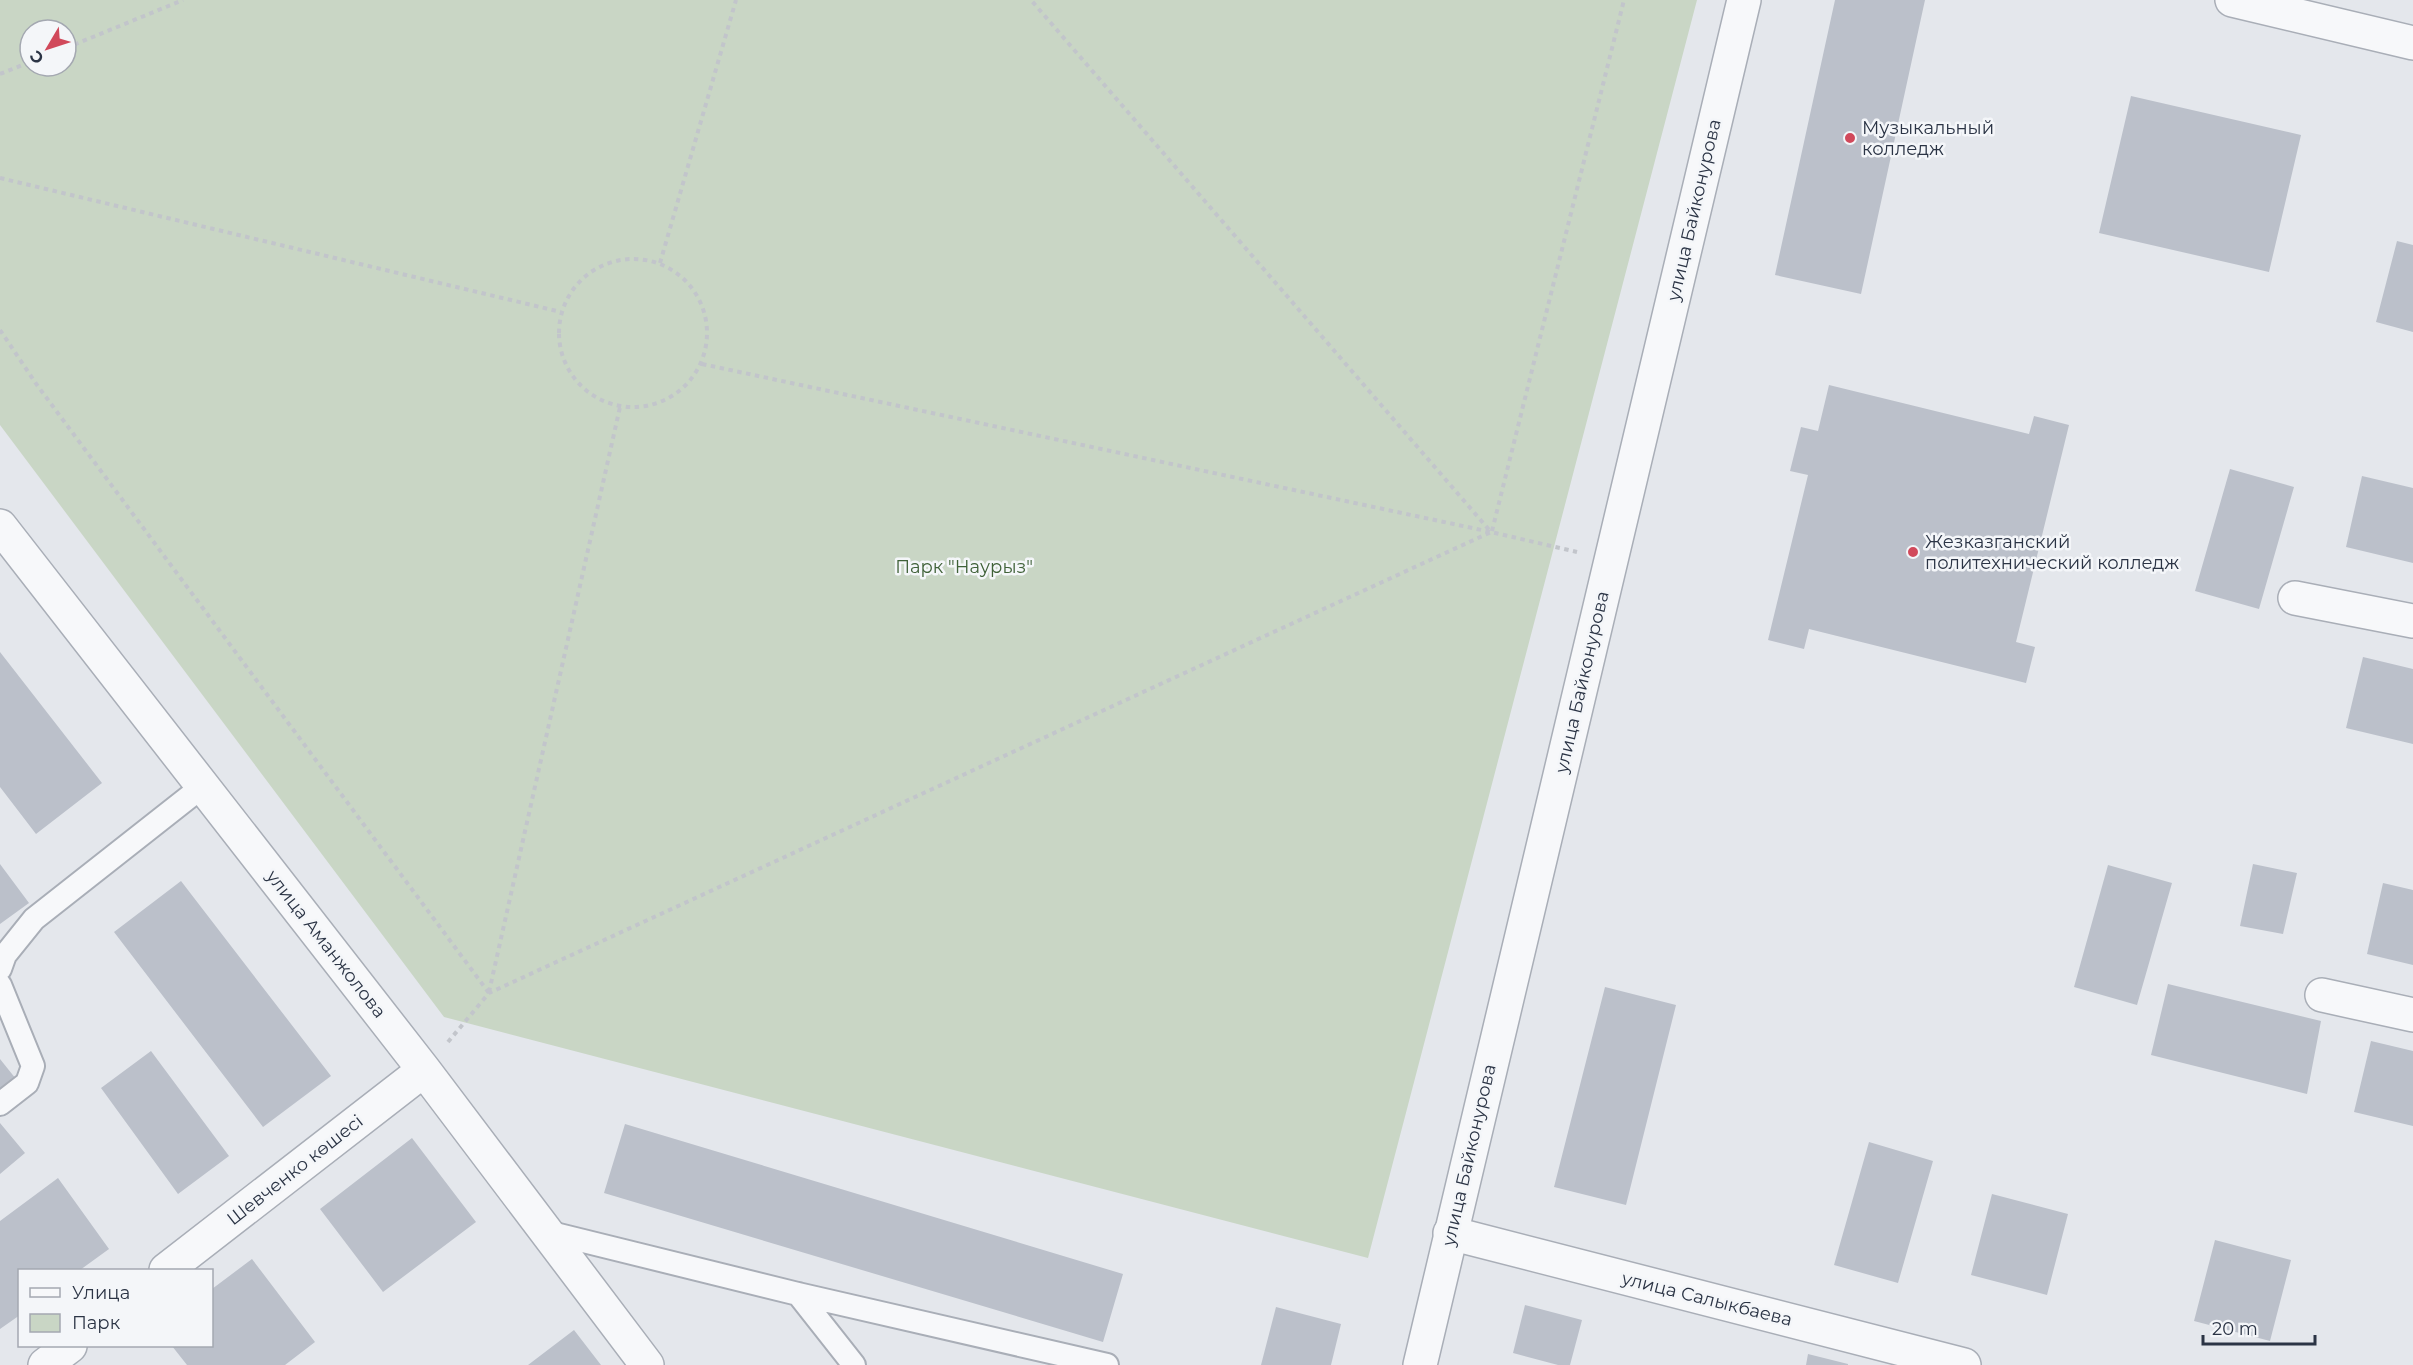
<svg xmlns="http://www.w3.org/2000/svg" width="2413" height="1365" font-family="Montserrat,sans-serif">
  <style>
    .green { fill: #c9d6c5; fill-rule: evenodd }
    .building { fill: #bbc0ca }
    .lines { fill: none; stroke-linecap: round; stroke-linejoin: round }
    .service-casing { stroke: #a9aeb7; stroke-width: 26 }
    .minor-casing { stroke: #a9aeb7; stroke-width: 36 }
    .tertiary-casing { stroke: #a9aeb7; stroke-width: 36 }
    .path { stroke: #c2c5cb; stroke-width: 4; stroke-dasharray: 4.5 4.5; stroke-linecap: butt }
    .service { stroke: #f7f8fa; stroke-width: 22 }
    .minor { stroke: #f7f8fa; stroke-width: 33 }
    .tertiary { stroke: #f7f8fa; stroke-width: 33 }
    .poi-dot { fill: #d1495b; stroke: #f4f6f9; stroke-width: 2 }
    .labels { text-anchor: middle; stroke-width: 5; stroke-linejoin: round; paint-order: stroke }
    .poi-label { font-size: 18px; fill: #2b3445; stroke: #f4f6f9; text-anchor: start }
    .street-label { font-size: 18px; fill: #2b3445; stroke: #f4f6f9 }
    .park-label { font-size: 18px; fill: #3f6138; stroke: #f4f6f9 }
  </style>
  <rect width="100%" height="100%" fill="#e4e7ec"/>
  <path class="green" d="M0,0H1697L1368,1258L444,1017L0,425ZM30,30H66V66H30Z"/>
  <path class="building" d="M1835,0H1925L1861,294L1775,275Z
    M2131,96L2301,135L2269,272L2099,233Z
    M2397,241L2413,245V332L2376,322Z
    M1829,385L2029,434L2034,416L2069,425L2016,642L2035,647L2026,683L1809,629L1804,649L1768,640L1808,475L1790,471L1801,427L1818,431Z
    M2230,469L2294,487L2259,609L2195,591Z
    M2362,476L2413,488V563L2346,547Z
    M0,652L102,783L36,834L0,787Z
    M2363,657L2413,669V744L2346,728Z
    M0,864L29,903L0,924Z
    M2253,864L2297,873L2283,934L2240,926Z
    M2108,865L2172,883L2137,1005L2074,987Z
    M181,881L331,1076L263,1127L114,932Z
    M2383,883L2413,890V965L2367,954Z
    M2168,984L2321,1021L2307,1094L2151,1055Z
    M1605,987L1676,1005L1626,1205L1554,1187Z
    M2371,1041L2413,1051V1126L2354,1112Z
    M151,1051L229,1156L178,1194L101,1088Z
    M0,1059L16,1079L0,1092Z
    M0,1123L25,1153L0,1174Z
    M625,1124L1123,1274L1103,1342L604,1193Z
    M412,1138L476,1222L383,1292L320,1209Z
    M1869,1142L1933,1161L1898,1283L1834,1265Z
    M58,1178L109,1249L80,1270H20V1315L0,1329V1221Z
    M1992,1194L2068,1214L2047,1295L1971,1275Z
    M2215,1240L2291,1260L2270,1341L2194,1321Z
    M252,1259L315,1342L285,1365H187L172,1346H212V1289Z
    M1525,1305L1582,1320L1570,1365H1558L1513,1353Z
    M1276,1307L1341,1324L1331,1365H1261Z
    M574,1330L601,1365H528Z
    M1808,1354L1848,1364V1365H1806Z"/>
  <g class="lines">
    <defs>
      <path id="service" d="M0,969L5,955L34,919L203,786
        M0,985L33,1066L27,1083L0,1104
        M547,1232L798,1294L1107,1365
        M798,1294L854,1365"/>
      <path id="minor" d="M2295,598L2413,621
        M2322,995L2413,1015
        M1450,1233L1964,1365"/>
      <path id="tertiary" d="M2232,0L2413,43
        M0,526L424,1070L647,1365
        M166,1270L424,1070
        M45,1365L70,1346
        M1420,1365L1744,0"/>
    </defs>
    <use href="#service" class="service-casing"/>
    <use href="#minor" class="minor-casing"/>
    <use href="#tertiary" class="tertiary-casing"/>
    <path class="path" d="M66,48L183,0
      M0,74L30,62
      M0,178L561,312
      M559 333a74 74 0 1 1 148 0a74 74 0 1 1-148 0Z
      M660,263L736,0
      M0,330L37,385L489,993
      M702,364L1491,532L1031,0
      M1492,531L1624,0
      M489,992L620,407
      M448,1042L489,993L1491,532L1577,552"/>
    <use href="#service" class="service"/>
    <use href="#minor" class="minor"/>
    <use href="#tertiary" class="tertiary"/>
  </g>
  <g class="poi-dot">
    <circle cx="1850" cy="138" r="6"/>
    <circle cx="1913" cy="552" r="6"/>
  </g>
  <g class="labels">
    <g class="poi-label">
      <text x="1862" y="134">Музыкальный<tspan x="1862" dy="21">колледж</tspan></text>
      <text x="1925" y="548">Жезказганский<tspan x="1925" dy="21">политехнический колледж</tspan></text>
    </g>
    <g class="street-label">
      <text transform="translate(1694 210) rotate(-77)" y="6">улица Байконурова</text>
      <text transform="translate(1582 682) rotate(-77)" y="6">улица Байконурова</text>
      <text transform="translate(326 944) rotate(52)" y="6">улица Аманжолова</text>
      <text transform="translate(1469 1155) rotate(-77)" y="6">улица Байконурова</text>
      <text transform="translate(295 1170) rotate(-38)" y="6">Шевченко көшесі</text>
      <text transform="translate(1707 1299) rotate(14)" y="6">улица Салыкбаева</text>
    </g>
    <g class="park-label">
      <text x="964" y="573">Парк "Наурыз"</text>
    </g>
  </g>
  <rect x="18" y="1269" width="195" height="78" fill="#f4f6f9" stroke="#a4a8b1" stroke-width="1.5"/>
  <rect x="30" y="1288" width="30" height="9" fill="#f7f8fa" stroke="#a4a8b1" stroke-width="1.5"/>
  <text x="72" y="1299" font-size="18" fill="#2b3445">Улица</text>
  <rect x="30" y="1314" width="30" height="18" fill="#c9d6c5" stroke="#a4a8b1" stroke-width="1.5"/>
  <text x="72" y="1329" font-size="18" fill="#2b3445">Парк</text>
  <g transform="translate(48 48) rotate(231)"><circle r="28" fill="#f4f6f9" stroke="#a4a8b1" stroke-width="1.5"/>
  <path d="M0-4.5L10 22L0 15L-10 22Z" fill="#d1495b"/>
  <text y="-9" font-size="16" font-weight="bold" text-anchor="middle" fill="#2b3445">С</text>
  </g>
  <path d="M2203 1335v9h112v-9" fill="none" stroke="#2b3445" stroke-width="3"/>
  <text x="2212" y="1335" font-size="18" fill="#2b3445" stroke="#f4f6f9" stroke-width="4.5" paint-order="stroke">20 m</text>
</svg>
